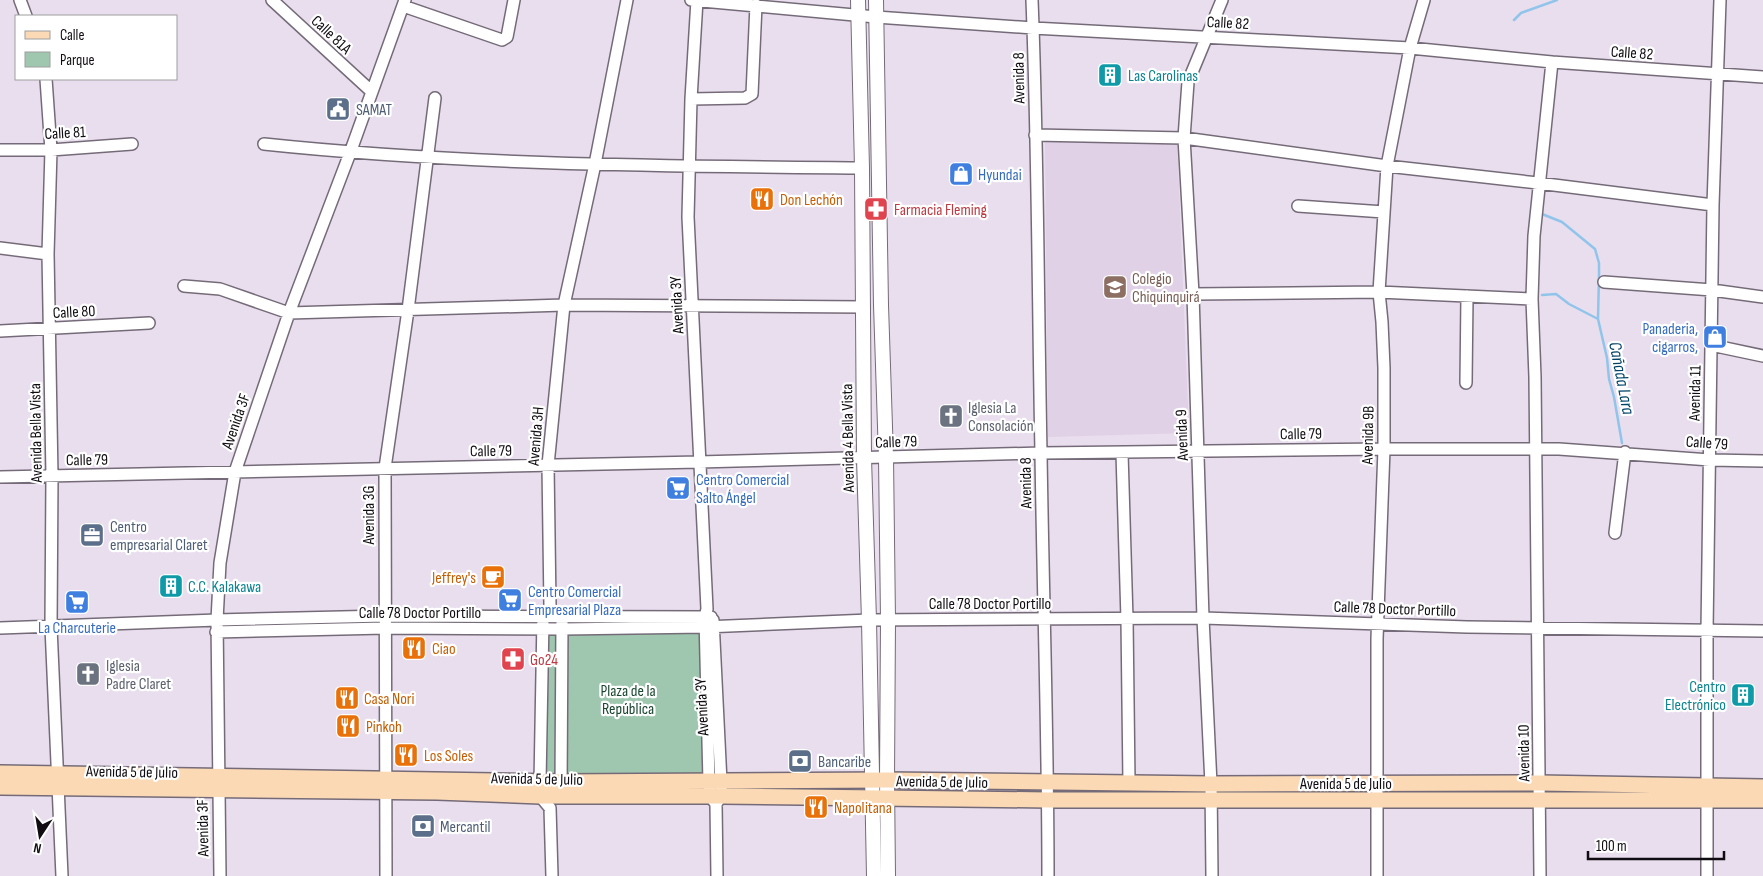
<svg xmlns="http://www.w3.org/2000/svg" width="1763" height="876" font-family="'Sofia Sans Condensed',sans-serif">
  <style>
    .built { fill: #e0d1e6 }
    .green { fill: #9fc7af }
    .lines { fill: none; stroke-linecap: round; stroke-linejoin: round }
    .stream { stroke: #91c4ea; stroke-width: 2.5 }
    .minor-casing { stroke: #756b78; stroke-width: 14 }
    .tertiary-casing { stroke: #756b78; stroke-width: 16 }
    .secondary-casing { stroke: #756b78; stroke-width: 18 }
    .minor { stroke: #fff; stroke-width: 11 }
    .tertiary { stroke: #fff; stroke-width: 14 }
    .secondary { stroke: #fad9b4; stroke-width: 15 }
    .labels { text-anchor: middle; stroke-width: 4.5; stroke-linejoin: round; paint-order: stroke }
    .street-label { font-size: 16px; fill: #100c11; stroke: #fff }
    .culture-label { font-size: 16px; fill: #0d838f; stroke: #fff; text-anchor: start }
    .service-label { font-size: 16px; fill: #4e5e75; stroke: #fff; text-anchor: start }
    .shop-label { font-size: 16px; fill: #366cbe; stroke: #fff; text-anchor: start }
    .food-label { font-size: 16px; fill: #c56008; stroke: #fff; text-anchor: start }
    .health-label { font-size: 16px; fill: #be3a42; stroke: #fff; text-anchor: start }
    .education-label { font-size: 16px; fill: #785e54; stroke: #fff; text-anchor: start }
    .worship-label { font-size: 16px; fill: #5b616d; stroke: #fff; text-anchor: start }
    .park-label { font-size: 16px; fill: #19462f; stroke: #fff }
    .water-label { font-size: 18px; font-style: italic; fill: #014367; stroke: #fff }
  </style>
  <rect width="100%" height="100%" fill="#e9deee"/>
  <path class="built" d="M1177,138L1189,433L1048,437L1045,141Z"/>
  <path class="green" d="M709,623L717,775H538L542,624Z"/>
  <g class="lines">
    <path class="stream" d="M1514,20L1521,13L1557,0
      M1542,214L1562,222L1595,249L1599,263V276L1598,319L1607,358L1609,379L1614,397L1622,443
      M1542,295L1556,294L1569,304L1598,319"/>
    <defs>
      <path id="minor" d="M20,0L26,16
        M272,0L371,91
        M691,0L876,17L1033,28L1410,48L1552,62L1763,77
        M697,0L691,99L688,217L707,609L705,617L709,782L710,796L716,804
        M1032,0C1038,151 1038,302 1041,453C1043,594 1048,735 1048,876
        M403,6L502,40L507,37L514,0
        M46,79L51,150L48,254L52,476L51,627L62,876
        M691,99L745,98L752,94L756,5
        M1035,135L1184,138L1387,166L1538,183L1713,205
        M264,144C463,165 663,166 862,168
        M0,150H51L132,144
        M1298,206L1384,212
        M0,248L48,254
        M1604,282L1712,290L1763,297
        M184,286L220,289L289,313L564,305L864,307
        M1193,294L1379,292L1532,299
        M0,331L149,323
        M1711,345L1763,356
        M1466,383L1467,296
        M1122,453L1127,619L1129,783
        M0,477L699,462L1041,453L1384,449H1559L1710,460L1763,461
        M1615,533L1625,452
        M713,620L721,782V796L716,804L717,876
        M0,628L217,620L385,616L711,617
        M216,632L385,628L562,629L705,627L869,620L1203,618L1467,627L1763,631
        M561,790L562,621
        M220,876L217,620L220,563L235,472L289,313L350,153L405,0
        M386,876L385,468L408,310L435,98
        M552,876L550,808L540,796V782L543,618L550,607L548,465L564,305L595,164L627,0
        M1212,876L1211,784L1203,618L1193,294L1184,138L1188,82L1222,0
        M1377,876V639L1384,449V368L1382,322L1379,292L1387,166L1410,48L1424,0
        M1540,876L1535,377L1532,299L1534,236L1552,62
        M1707,876V631L1713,205L1720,0"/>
      <path id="tertiary" d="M858,0L862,168L864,458L869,620L874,876
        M876,0L881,305L886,457L888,620L887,780L888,876"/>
      <path id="secondary" d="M0,773L561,782L887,780L1211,784L1540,783L1763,787
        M0,787L437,792L540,796H721L1048,800H1763"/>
    </defs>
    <use href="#minor" class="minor-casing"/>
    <use href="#tertiary" class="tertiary-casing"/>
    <use href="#secondary" class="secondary-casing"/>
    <use href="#minor" class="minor"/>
    <use href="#tertiary" class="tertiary"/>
    <use href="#secondary" class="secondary"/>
  </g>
  <defs>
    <symbol id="building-square" viewBox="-11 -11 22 22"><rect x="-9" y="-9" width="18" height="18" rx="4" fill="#0f9aa8" stroke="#fff"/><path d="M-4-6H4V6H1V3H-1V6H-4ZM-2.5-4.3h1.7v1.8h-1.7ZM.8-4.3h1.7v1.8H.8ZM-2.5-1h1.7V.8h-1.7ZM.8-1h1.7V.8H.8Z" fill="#fff"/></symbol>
    <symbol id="civic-square" viewBox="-11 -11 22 22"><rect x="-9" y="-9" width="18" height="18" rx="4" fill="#5c6f8a" stroke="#fff"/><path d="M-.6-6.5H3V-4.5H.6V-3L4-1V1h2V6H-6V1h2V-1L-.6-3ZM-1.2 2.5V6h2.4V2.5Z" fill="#fff"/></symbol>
    <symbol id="shop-square" viewBox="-11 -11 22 22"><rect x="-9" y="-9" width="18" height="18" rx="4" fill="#3f7fe0" stroke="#fff"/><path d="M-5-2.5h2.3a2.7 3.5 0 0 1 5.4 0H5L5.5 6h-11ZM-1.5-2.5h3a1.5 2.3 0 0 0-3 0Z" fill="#fff"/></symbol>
    <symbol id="restaurant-square" viewBox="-11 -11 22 22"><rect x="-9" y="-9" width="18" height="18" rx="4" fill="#e8710a" stroke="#fff"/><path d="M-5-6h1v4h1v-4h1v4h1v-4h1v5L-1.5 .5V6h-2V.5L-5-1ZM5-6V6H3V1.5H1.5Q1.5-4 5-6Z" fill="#fff"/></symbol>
    <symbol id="pharmacy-square" viewBox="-11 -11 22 22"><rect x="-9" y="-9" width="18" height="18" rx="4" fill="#e0444e" stroke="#fff"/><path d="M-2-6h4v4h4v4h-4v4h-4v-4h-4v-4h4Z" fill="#fff"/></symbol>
    <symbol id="school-square" viewBox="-11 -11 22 22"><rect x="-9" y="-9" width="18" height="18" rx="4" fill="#8d6e63" stroke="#fff"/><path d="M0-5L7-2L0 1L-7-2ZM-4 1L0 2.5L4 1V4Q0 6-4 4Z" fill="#fff"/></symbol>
    <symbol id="church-square" viewBox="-11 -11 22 22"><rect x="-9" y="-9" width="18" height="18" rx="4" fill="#6b7280" stroke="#fff"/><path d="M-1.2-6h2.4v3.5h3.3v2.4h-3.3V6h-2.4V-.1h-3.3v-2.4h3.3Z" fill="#fff"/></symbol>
    <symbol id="supermarket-square" viewBox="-11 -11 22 22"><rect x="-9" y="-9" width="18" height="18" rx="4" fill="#3f7fe0" stroke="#fff"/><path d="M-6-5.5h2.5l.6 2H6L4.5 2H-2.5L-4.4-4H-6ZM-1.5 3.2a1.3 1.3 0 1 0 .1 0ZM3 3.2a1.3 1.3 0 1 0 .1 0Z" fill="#fff"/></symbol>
    <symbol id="office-square" viewBox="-11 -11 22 22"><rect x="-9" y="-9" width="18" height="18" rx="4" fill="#5c6f8a" stroke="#fff"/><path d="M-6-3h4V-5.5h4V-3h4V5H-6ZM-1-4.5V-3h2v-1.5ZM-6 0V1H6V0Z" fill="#fff"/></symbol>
    <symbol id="cafe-square" viewBox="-11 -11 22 22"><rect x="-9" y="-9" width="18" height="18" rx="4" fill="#e8710a" stroke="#fff"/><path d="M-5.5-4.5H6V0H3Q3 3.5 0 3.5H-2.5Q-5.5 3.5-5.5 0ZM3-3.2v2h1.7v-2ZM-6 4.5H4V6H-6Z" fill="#fff"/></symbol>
    <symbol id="bank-square" viewBox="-11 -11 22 22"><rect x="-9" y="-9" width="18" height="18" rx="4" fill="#5c6f8a" stroke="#fff"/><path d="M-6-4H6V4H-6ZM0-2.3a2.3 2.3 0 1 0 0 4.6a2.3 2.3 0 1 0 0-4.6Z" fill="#fff"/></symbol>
  </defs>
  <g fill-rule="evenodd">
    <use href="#building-square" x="1096" y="61" width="28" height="28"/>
    <use href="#civic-square" x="324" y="95" width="28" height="28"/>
    <use href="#shop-square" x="947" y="160" width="28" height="28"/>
    <use href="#restaurant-square" x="748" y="185" width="28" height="28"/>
    <use href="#pharmacy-square" x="862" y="195" width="28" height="28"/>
    <use href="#school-square" x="1101" y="273" width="28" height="28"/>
    <use href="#shop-square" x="1701" y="323" width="28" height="28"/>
    <use href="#church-square" x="937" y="402" width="28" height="28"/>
    <use href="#supermarket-square" x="664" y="474" width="28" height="28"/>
    <use href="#office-square" x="78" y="521" width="28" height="28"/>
    <use href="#cafe-square" x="479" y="563" width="28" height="28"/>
    <use href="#building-square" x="157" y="572" width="28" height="28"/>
    <use href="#supermarket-square" x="496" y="586" width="28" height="28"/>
    <use href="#supermarket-square" x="63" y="588" width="28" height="28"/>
    <use href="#restaurant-square" x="400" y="634" width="28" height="28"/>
    <use href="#pharmacy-square" x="499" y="645" width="28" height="28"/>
    <use href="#church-square" x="74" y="660" width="28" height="28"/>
    <use href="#building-square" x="1729" y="681" width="28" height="28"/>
    <use href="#restaurant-square" x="333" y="684" width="28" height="28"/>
    <use href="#restaurant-square" x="334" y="712" width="28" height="28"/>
    <use href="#restaurant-square" x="392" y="741" width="28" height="28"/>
    <use href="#bank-square" x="786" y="747" width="28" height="28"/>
    <use href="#restaurant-square" x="802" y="793" width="28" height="28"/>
    <use href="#bank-square" x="409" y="812" width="28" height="28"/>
  </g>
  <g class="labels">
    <g class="street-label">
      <text transform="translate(1228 22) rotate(3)" y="6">Calle 82</text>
      <text transform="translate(332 34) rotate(43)" y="6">Calle 81A</text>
      <text transform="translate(1632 52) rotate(4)" y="6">Calle 82</text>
      <text transform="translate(1018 78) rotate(-91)" y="6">Avenida 8</text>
      <text transform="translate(65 132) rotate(-3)" y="6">Calle 81</text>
      <text transform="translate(676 305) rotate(-93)" y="6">Avenida 3Y</text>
      <text transform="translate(74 311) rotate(-3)" y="6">Calle 80</text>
      <text transform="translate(1694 393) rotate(-89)" y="6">Avenida 11</text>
      <text transform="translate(235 421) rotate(-71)" y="6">Avenida 3F</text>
      <text transform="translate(35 433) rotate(-91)" y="6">Avenida Bella Vista</text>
      <text transform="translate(1301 433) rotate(-1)" y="6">Calle 79</text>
      <text transform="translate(1181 435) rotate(-92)" y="6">Avenida 9</text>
      <text transform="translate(1367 435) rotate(-89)" y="6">Avenida 9B</text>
      <text transform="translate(535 436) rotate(-85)" y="6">Avenida 3H</text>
      <text transform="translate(847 438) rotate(-91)" y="6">Avenida 4 Bella Vista</text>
      <text transform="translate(896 441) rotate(-2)" y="6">Calle 79</text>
      <text transform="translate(1707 442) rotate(4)" y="6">Calle 79</text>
      <text transform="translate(491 450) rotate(-1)" y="6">Calle 79</text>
      <text transform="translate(87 459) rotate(-1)" y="6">Calle 79</text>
      <text transform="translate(1025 483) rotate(-91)" y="6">Avenida 8</text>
      <text transform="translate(368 515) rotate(-90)" y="6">Avenida 3G</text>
      <text x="990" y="609">Calle 78 Doctor Portillo</text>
      <text transform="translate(1395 608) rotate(2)" y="6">Calle 78 Doctor Portillo</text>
      <text x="420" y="618">Calle 78 Doctor Portillo</text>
      <text transform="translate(701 707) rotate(-93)" y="6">Avenida 3Y</text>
      <text transform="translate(1523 753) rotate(-91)" y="6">Avenida 10</text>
      <text transform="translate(132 771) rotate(1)" y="6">Avenida 5 de Julio</text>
      <text transform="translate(537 778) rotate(1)" y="6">Avenida 5 de Julio</text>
      <text transform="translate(942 781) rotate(1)" y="6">Avenida 5 de Julio</text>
      <text x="1346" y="789">Avenida 5 de Julio</text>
      <text transform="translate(202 828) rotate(-91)" y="6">Avenida 3F</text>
    </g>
    <g class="culture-label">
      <text x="1128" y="81">Las Carolinas</text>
      <text x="188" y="592">C.C. Kalakawa</text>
      <text x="1726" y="692" text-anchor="end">Centro<tspan x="1726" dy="18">Electrónico</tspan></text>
    </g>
    <g class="service-label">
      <text x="356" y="115">SAMAT</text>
      <text x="110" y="532">Centro<tspan x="110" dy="18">empresarial Claret</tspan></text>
      <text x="818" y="767">Bancaribe</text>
      <text x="440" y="832">Mercantil</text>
    </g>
    <g class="shop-label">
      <text x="978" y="180">Hyundai</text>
      <text x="1698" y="334" text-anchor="end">Panaderia,<tspan x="1698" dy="18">cigarros,</tspan></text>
      <text x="696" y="485">Centro Comercial<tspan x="696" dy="18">Salto Ángel</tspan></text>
      <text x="528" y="597">Centro Comercial<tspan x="528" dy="18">Empresarial Plaza</tspan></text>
      <text x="77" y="633" text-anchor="middle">La Charcuterie</text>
    </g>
    <g class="food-label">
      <text x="780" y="205">Don Lechón</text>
      <text x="476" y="583" text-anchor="end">Jeffrey's</text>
      <text x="432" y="654">Ciao</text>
      <text x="364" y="704">Casa Nori</text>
      <text x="366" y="732">Pinkoh</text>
      <text x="424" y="761">Los Soles</text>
      <text x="834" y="813">Napolitana</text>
    </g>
    <g class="health-label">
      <text x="894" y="215">Farmacia Fleming</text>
      <text x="530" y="665">Go24</text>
    </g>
    <g class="education-label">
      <text x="1132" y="284">Colegio<tspan x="1132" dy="18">Chiquinquirá</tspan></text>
    </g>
    <g class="worship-label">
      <text x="968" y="413">Iglesia La<tspan x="968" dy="18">Consolación</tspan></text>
      <text x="106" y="671">Iglesia<tspan x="106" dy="18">Padre Claret</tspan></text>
    </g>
    <g class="park-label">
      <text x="628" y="696">Plaza de la<tspan x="628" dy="18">República</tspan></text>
    </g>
    <g class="water-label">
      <text transform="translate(1622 378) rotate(79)" y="6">Cañada Lara</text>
    </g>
  </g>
  <rect x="15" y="15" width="162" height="65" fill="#ffffff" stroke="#9f9ea0"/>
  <rect x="25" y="31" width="25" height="8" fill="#fad9b4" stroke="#9f9ea0"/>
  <text x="60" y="40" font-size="15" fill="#100c11">Calle</text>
  <rect x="25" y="52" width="25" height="15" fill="#9fc7af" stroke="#9f9ea0"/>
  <text x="60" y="65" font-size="15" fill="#100c11">Parque</text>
  <g transform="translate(40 836) rotate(192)" stroke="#ffffff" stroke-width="4" paint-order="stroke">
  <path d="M0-4L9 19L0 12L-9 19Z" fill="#100c11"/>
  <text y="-8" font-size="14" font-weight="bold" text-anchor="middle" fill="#100c11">N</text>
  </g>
  <path d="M1588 851v8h136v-8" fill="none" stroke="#100c11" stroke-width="2.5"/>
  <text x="1596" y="851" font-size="15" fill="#100c11" stroke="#ffffff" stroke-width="4" paint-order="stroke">100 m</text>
</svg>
